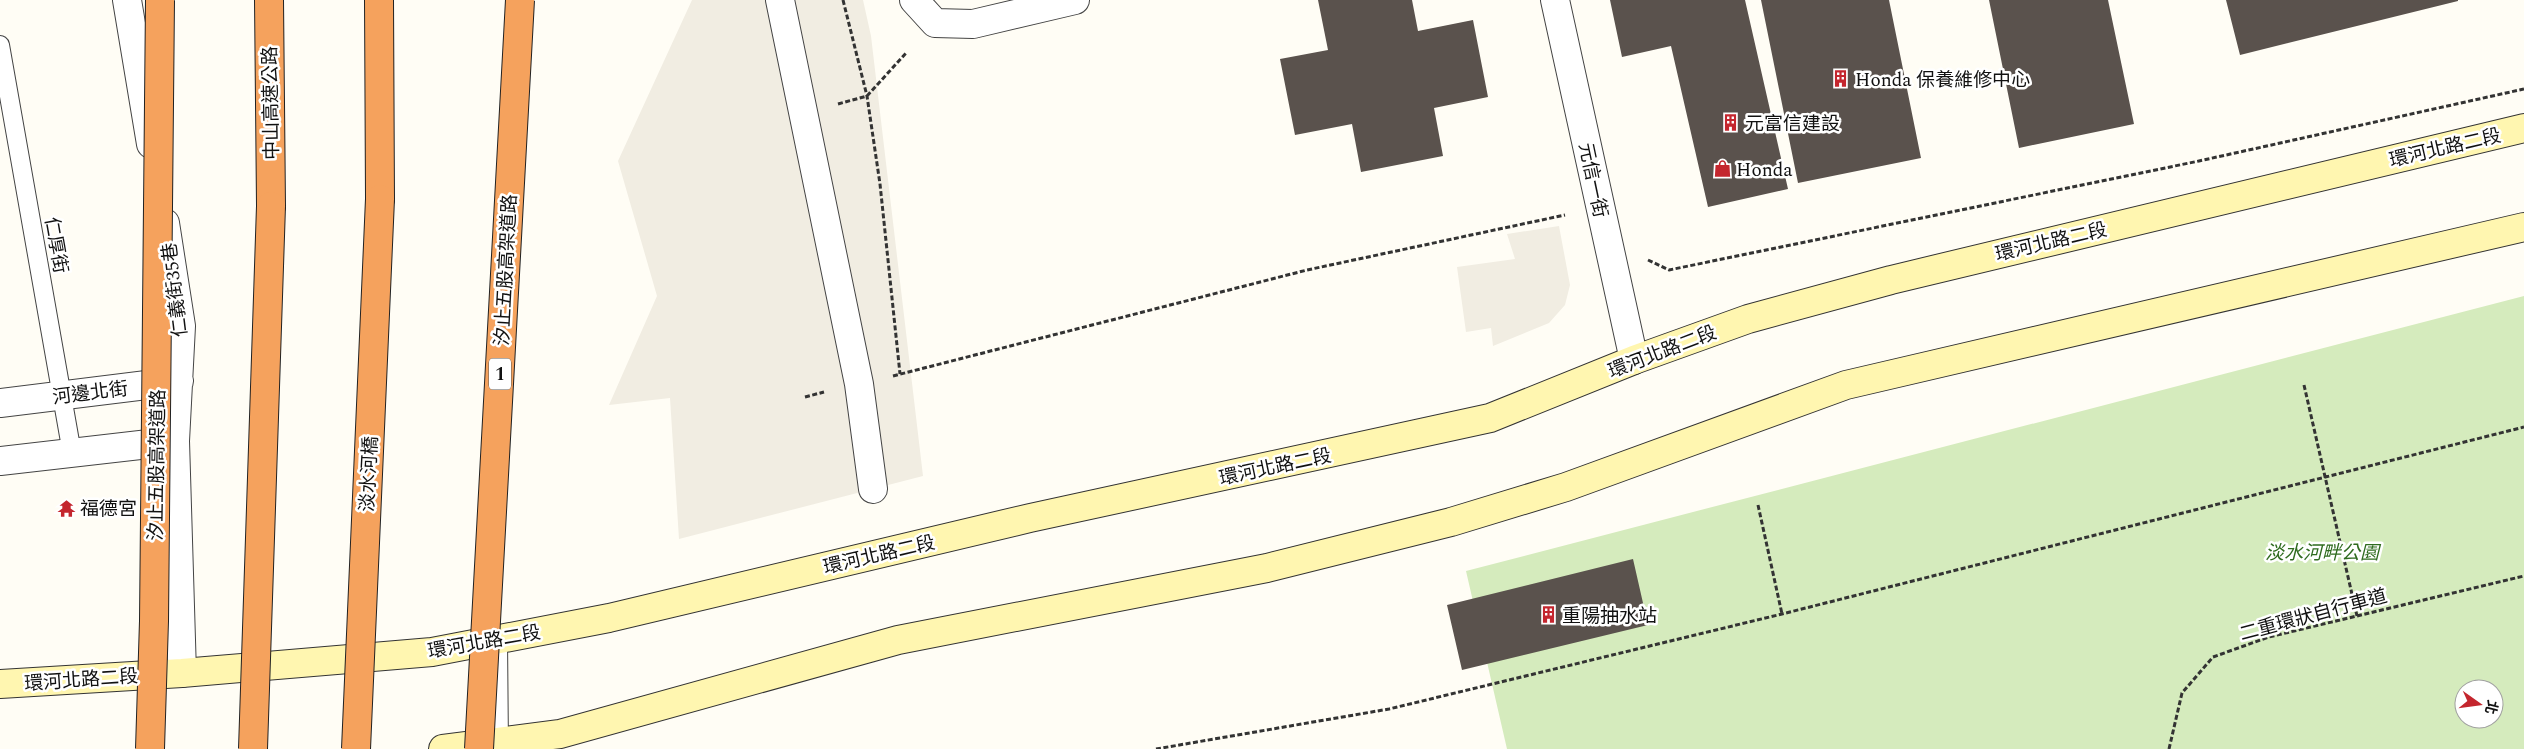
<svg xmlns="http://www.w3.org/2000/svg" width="2524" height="749" font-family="Spectral,'Noto Sans TC',serif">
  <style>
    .green { fill: #d5ebbd; fill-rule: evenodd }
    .plaza { fill: #f1ede2 }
    .building { fill: #5a524d }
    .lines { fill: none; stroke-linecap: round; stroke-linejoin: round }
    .service-casing { stroke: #444; stroke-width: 20 }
    .pedestrian-casing { stroke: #444; stroke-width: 30 }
    .minor-casing { stroke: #444; stroke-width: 30 }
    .secondary-casing { stroke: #333; stroke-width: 30 }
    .motorway-casing { stroke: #222; stroke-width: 30 }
    .path { stroke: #333; stroke-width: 3; stroke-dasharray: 5 2.5; stroke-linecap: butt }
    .service { stroke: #fff; stroke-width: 18 }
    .pedestrian { stroke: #fff; stroke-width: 28 }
    .minor { stroke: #fff; stroke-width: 28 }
    .secondary { stroke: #fff6b0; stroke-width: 28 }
    .motorway { stroke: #f5a25d; stroke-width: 28 }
    .motorway-bridge-casing { stroke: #222; stroke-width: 30; stroke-linecap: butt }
    .motorway-bridge { stroke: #f5a25d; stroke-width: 28 }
    .labels { text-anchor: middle; stroke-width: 5; stroke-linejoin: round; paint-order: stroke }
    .shield { fill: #fff; stroke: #585858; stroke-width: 1 }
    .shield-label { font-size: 18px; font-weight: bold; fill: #111 }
    .poi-label { font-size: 19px; fill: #111; stroke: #fff; text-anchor: start }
    .street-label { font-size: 19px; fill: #111; stroke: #fff }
    .park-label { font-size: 19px; font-style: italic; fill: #2f6b1f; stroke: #fff }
  </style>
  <rect width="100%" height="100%" fill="#fffdf5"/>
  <path class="green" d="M2524,296V749H1507L1466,571ZM2464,689H2494V719H2464Z"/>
  <path class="plaza" d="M692,0H863L871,36L923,476L679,539L670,398L609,405L657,296L618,161Z
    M1559,226L1570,285L1565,305L1549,323L1493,346L1491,328L1466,332L1457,267L1515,259L1507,234Z"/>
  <path class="building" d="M1318,0H1412L1418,31L1473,20L1488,97L1434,108L1443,156L1361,172L1352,124L1295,135L1280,59L1328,50Z
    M1610,0H1745L1788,189L1708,207L1671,46L1622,57Z
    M1761,0H1889L1921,158L1798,183Z
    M1989,0H2108L2134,124L2019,148Z
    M2226,0H2458V1L2240,55Z
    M1633,559L1648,625L1462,670L1447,605Z"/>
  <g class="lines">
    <defs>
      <path id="service" d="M0,45L72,453
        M498,639L499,749"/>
      <path id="pedestrian" d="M780,0L859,384L873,489"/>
      <path id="minor" d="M127,0L151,144
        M914,0L935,23L973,24L1075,0
        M1555,0L1634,360
        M165,223L181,326L175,441L182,673
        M0,403L179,381
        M0,461L175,441"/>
      <path id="secondary" d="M0,684L182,673L432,652L609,618L1030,518L1490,418L1634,360L1748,319L1891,280L2524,128
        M443,749L560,734L898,640L1267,568L1451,522L1566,487L1846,385L2524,227"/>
      <path id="motorway" d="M269,0L271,206
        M379,0L380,199"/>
    </defs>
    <use href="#service" class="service-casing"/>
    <use href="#pedestrian" class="pedestrian-casing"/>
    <use href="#minor" class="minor-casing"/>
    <use href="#secondary" class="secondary-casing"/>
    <use href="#motorway" class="motorway-casing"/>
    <path class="path" d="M843,0L867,96L880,184L900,374
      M838,104L867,96L907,52
      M1648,260L1669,270L2199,161L2524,89
      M893,376L1307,270L1565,215
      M2304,385L2357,616
      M805,397L824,392
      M1758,505L1782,614
      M1156,749L1389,709L1782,614L2524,427
      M2169,749L2182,693L2213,657L2269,637L2524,576"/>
    <use href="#service" class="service"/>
    <use href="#pedestrian" class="pedestrian"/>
    <use href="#minor" class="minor"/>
    <use href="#secondary" class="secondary"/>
    <use href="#motorway" class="motorway"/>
    <defs>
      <path id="motorway-bridge" d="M150,749L154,621L160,0
        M253,749L271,206
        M356,749L380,199
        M479,749L520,0"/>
    </defs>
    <use href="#motorway-bridge" class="motorway-bridge-casing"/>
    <use href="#motorway-bridge" class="motorway-bridge"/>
  </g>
  <defs>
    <symbol id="building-bare" viewBox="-9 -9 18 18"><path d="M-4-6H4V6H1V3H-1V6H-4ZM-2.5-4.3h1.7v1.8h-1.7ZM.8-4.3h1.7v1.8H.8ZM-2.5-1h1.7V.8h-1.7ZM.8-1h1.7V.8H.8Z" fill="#c4262e" stroke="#fff" stroke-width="2.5" paint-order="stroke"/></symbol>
    <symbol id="shop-bare" viewBox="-9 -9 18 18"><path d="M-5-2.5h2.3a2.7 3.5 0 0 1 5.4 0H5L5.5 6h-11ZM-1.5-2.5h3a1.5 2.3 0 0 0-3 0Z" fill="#c4262e" stroke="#fff" stroke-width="2.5" paint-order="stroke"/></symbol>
    <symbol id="temple-bare" viewBox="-9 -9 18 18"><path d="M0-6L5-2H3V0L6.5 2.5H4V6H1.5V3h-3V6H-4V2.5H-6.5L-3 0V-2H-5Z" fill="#c4262e" stroke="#fff" stroke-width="2.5" paint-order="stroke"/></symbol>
  </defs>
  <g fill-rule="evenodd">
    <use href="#building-bare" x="1828" y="66" width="25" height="25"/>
    <use href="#building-bare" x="1718" y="110" width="25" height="25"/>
    <use href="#shop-bare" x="1710" y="156" width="25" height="25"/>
    <use href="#temple-bare" x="54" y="496" width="25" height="25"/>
    <use href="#building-bare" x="1536" y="602" width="25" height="25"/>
  </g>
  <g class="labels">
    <rect class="shield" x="489" y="358.5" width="22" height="31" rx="4"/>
    <g class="shield-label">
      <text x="500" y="380">1</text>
    </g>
    <g class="poi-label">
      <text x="1855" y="86">Honda 保養維修中心</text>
      <text x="1745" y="130">元富信建設</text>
      <text x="1736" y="176">Honda</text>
      <text x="80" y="515">福德宮</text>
      <text x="1562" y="622">重陽抽水站</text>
    </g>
    <g class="street-label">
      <text transform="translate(270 103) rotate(-91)" y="7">中山高速公路</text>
      <text transform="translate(2445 147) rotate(-13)" y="7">環河北路二段</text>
      <text transform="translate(1594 180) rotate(78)" y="7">元信一街</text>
      <text transform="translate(2051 241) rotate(-13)" y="7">環河北路二段</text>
      <text transform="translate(57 245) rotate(80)" y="7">仁厚街</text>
      <text transform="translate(505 270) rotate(-87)" y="7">汐止五股高架道路</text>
      <text transform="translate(174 290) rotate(-97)" y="7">仁義街35巷</text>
      <text transform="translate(1662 351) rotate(-21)" y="7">環河北路二段</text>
      <text transform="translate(90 392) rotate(-7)" y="7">河邊北街</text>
      <text transform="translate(156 465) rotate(-89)" y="7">汐止五股高架道路</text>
      <text transform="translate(1275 466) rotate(-12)" y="7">環河北路二段</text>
      <text transform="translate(368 474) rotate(-87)" y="7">淡水河橋</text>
      <text transform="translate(879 554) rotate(-13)" y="7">環河北路二段</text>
      <text transform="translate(2313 614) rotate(-15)" y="7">二重環狀自行車道</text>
      <text transform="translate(484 641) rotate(-10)" y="7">環河北路二段</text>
      <text transform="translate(81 679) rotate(-4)" y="7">環河北路二段</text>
    </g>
    <g class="park-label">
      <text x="2322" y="559">淡水河畔公園</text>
    </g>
  </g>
  <g transform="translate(2479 704) rotate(104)"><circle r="24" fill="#ffffff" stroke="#a0a0a0"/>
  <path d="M0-4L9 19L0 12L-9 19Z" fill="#c4262e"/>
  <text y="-8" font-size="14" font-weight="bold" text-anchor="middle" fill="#111111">北</text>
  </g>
</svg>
